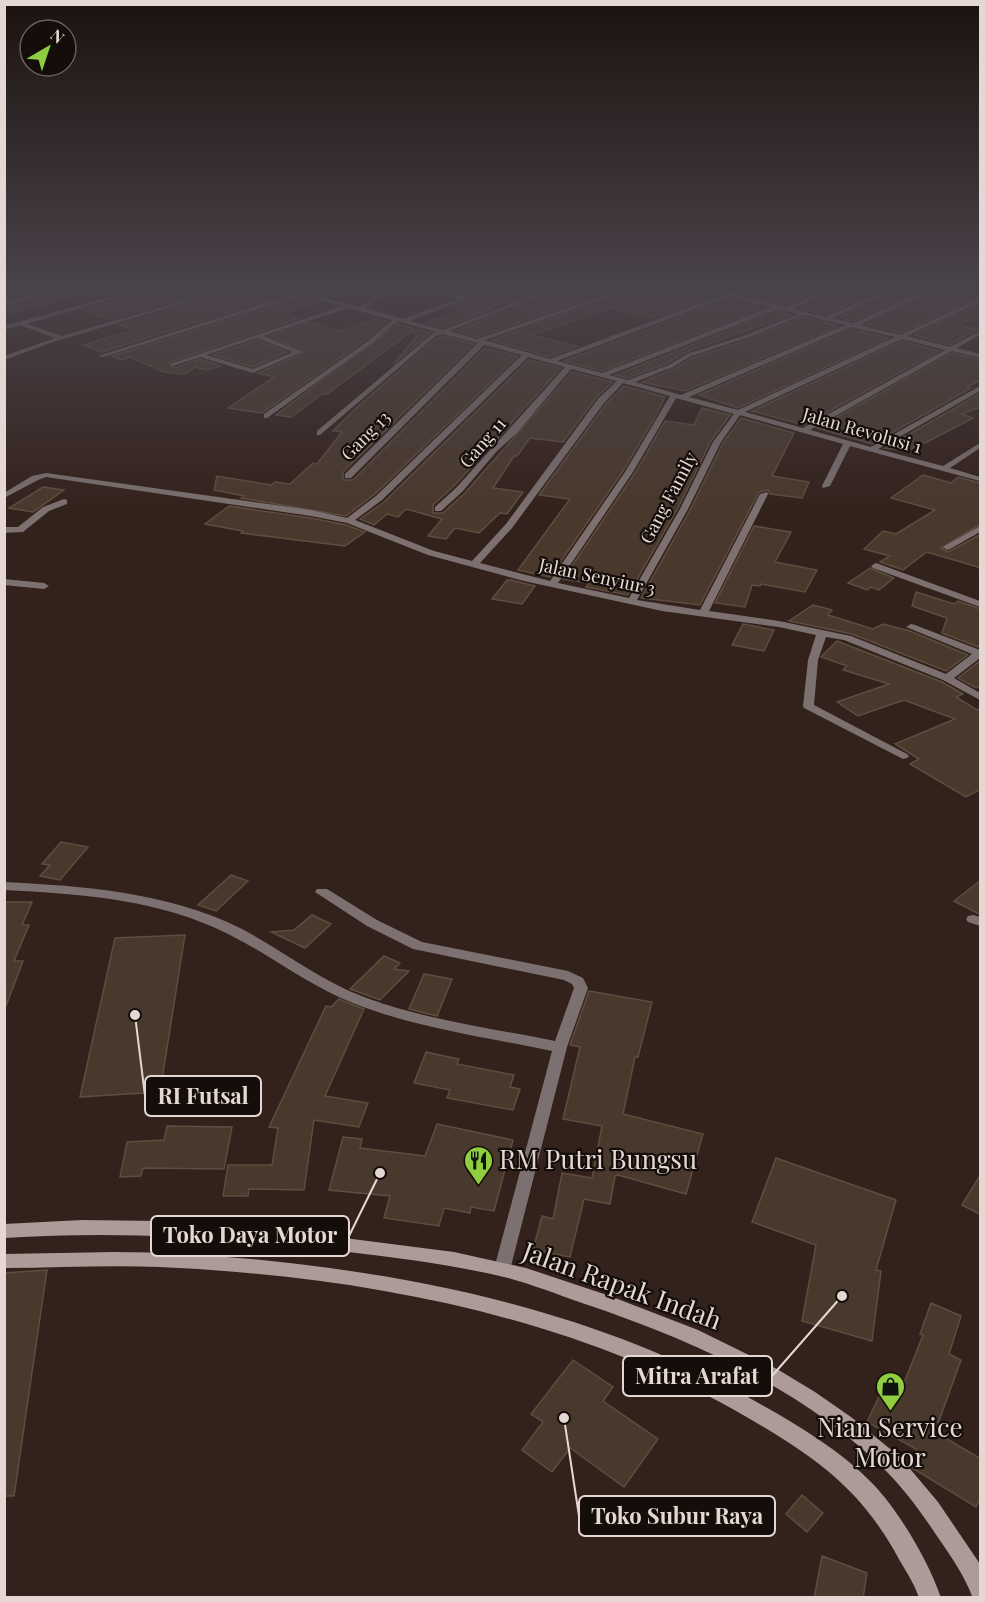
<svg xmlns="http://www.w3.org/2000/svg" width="985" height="1602" font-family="'Playfair Display',serif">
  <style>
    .building { fill: #49382c; stroke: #5e4d40; stroke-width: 1.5 }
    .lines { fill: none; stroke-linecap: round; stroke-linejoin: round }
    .street { fill: #7c7170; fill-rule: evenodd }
    .secondary { fill: #ad9b9a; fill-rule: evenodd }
    .labels { text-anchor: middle; stroke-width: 4.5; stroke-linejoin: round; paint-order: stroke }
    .far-street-label { font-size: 18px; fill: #e5d8d4; stroke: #150d0a }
    .near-poi-label { font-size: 26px; fill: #e5d8d4; stroke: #150d0a; text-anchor: start }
    .near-street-label { font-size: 26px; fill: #e5d8d4; stroke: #150d0a }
    .leader { fill: none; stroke: #e5d8d4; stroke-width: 2 }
    .callout-dot { fill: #e5d8d4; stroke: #150d0a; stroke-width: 2 }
    .callout { fill: #150d0a; stroke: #e5d8d4; stroke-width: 2 }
    .callout-label { font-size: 22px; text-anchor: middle; font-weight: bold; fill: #e5d8d4 }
  </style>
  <rect width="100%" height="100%" fill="#33211b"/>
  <path class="building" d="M4,288H41L43,289L4,300Z
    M239,288H279L290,293L102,352L83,345L134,330L120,325Z
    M302,288H351L352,291L334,297Z
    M496,288H544L443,328L425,323L464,309L456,306Z
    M562,288H617L477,337L456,331Z
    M637,288H695L715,295L654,318L610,308L531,335L577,346L550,357L492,340Z
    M751,288H822L786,305L741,294Z
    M839,288H885L825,315L800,308Z
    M902,288H923L854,321L839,317Z
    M940,288L964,293L955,298L969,301L900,333L867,324Z
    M197,290L203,292L108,320L83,310L135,295L163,301Z
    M58,293L72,297L4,314V308Z
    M303,297L320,302L285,314L299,318L168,363L174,368L200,359L221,366L208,370L195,367L185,374L164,372L130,357L121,360L112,356Z
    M728,299L763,308L602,371L564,361Z
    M981,304V315L957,325L978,329L950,345L914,335Z
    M778,311L791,315L686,352L668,363L628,378L616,375Z
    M804,317L838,326L685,391L642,382L674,369L692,358L751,339Z
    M376,319L387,321L367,339L262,413L228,408L274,377L258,373L304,353L270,336L312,322L340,331Z
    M398,324L430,333L393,364L417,336L412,331L327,394H322L291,417L276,415Z
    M851,329L888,338L738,408L699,395Z
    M443,336L474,344L343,472V480H353L485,348L518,356L375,494L346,516L241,498L244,496L214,490L217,476L271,485L275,482L290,484L313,463L317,464L342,432L333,431L356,408L437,338Z
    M257,340L287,352L253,367L213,355Z
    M902,341L939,351L804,425L752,411Z
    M952,353L981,360V380L967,387L971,388L872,444L817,428Z
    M529,360L561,368L454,486L433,505V513H443L464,494L572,372L613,382L596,398L563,442L530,438L517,456H514L493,488L523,492L507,514L500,513L479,533L455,528L446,539L428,536L442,519L406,509L398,517L387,514L374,525L360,519L384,502Z
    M624,386L665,397L654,419L623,471L550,577L518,570L570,499L539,495L606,404Z
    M981,393V407L962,414L973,418L925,443L921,442L909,451L885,448Z
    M702,408L730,415L711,441L678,508L628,595L586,587L589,583L563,579L635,473L665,421L694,425Z
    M741,418L794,433L772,476L809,482L802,498L770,494L768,490L759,492L700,605L641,598L690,510L723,443Z
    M923,475L951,483L958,477L981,483V524L941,548L948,552L981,534V568L927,552L903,570L880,562L890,556L864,549L883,531L896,534L935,510L891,498Z
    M43,487L64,490L33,512L9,508Z
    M229,506L311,518L346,525L365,532L345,546L241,533L243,531L205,524Z
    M754,526L791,532L775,562L817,570L805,592L761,584L760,586L752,585L745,607L715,603Z
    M870,568L894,578L879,590L871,587L867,590L848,583Z
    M507,580H511L535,586L522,604L492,599Z
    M916,592L954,604L958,601L981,609V648L942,633L947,618L912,606Z
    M813,605L832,610L828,615L873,629L883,624L910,631L968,655L946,671L852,634L789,621Z
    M743,624L774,630L764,651L732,645Z
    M837,641L942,682L963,694L956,697L977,710L981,708V789L966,797L910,764L919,759L895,744L955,719L904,700L858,716L837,702L889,684L843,670L847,666L821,657Z
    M981,660V686L976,688L958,678Z
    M61,842L88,847L60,880L40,876L50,865L42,864Z
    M231,875L248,881L216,911L198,905Z
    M981,880V915L954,901Z
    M4,902H32L22,925H29L14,961H23L6,1006Z
    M312,915L331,924L305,948L271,932L294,930Z
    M185,935L160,1092L80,1097L115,938Z
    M384,956L400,963L394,969L409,971L380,1000L350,989Z
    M424,974L452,979L437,1016L409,1009Z
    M589,991L652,1002L638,1057H635L623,1114L703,1134L686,1194L618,1175L615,1176L610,1204L584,1199L570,1257L533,1250L542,1216L553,1219L562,1173L592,1178L602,1126L563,1119L580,1047L570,1045Z
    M339,999L364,1009L325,1096L368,1103L359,1127L314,1120L304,1190L249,1189L248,1196H223L228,1165H272L278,1128L269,1127L326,1006L331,1007Z
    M426,1052L459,1059L457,1064L514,1075L510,1087L520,1089L513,1110L447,1098L450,1090L414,1083Z
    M437,1124L513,1140L494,1211L471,1207L470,1213L444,1208L439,1226L384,1218L390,1196L329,1190L343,1137L362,1139L360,1148L425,1156Z
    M167,1126L232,1127L224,1169L143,1168L141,1176L120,1177L127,1142L164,1140Z
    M776,1158L896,1200L876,1270L881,1271L872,1341L802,1321L816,1245L752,1222Z
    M981,1174V1215L962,1205Z
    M47,1270L14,1496H4V1273Z
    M931,1303L961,1316L949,1354L961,1360L935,1432L981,1459V1497L976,1507L912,1468L909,1464L916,1449L867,1422L885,1384L900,1393L923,1335L920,1334Z
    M573,1360L613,1387L603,1401L658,1439L624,1487L570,1448L552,1472L522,1450L543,1422L531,1414Z
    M802,1495L823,1513L807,1532L786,1514Z
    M822,1556L867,1573L863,1598H814Z"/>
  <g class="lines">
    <path class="street" d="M56,288H67L4,306V302Z
      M92,288C102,288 112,294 121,294C132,292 140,288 151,288L27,324L62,336L225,288H236L56,341L4,360V356L55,338L20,325L4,330V326L113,296Z
      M166,288H177L149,297L146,295Z
      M281,288H292L360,307L384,288H391L366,308L403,319L457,299L417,288C433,288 446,294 461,296C471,297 482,288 494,288L410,321L443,330L551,288H560L449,331L477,339L625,288H635L485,340L550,359L722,295L697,288C707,288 719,294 728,293C736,292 741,288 749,288L734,294L786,307L828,288H837L793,309L825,317L891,288H900L832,318L854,323L929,288H938L860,325L900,335L980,298V302L907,336L950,347L980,331V335L957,348L980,354V358L952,351L810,430L871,447L980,386V391L878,449L943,466L980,443V448L950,468L980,477V481L850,446L830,486L823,488L822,486L843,444L740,415L721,442L688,509L637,600L700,610L760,494L767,492L768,494L709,611L779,621L851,636L946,674L972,654L906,627L911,624L915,625L980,650V658L954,678L980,693V700L943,680L844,640L826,637L818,660L814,705L907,754L909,756L907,758L903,759L804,708L803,706L808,660L816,635L779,627L662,611L524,581L428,555L347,523L311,516L46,477L38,480L4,498V493L32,476L46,473L311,510L347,518L376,496L522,355L484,345L351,478H345V474L478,343L443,334L436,336L320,435H317V431L432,334L436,332L398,321L372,343L267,418H264V414L368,341L392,320L348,308L264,336L302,352L253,373L200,357L173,366L170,364L342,306L303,295L103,357L98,356L297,293ZM728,297L771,307L602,373L557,361ZM778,309L798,314L746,335L687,354L669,365L628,380L609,375ZM804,315L845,325L681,395L635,382L673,367L691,356L750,337ZM851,327L895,337L738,410L689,397ZM257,338L293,352L253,369L206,355ZM902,339L945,350L803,428L745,412ZM528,357L565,367L456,488L435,507V511H441L462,492L497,451L517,433L571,369L617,381L598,399L506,524L472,561L434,551L355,520L382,500ZM623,383L670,396L625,472L550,581L480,563L512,528L604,403ZM676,398L734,414L713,442L680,509L629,598L558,583L633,472Z
      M64,499L67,500V504L49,511L23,532L4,533V527H18L43,507Z
      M980,526V532L950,549L947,550L943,547Z
      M876,563L980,601V607L873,568L871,566Z
      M4,579L44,583L49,586L44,589L4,585Z
      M4,882C84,886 167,892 240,928C282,950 319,980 364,997C425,1020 491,1028 555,1041L574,988L572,984L564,980L413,949L367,926L315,892L317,889H327L377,920L422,942L568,971L583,978L588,988L567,1047L509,1274L503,1277L497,1274L494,1269L552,1051C485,1037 416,1028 353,1003C309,986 272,956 230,935C160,899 81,894 4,890Z
      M973,915L980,917V926L968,922L966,919L968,916Z"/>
    <path class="secondary" d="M82,1220L159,1221L274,1229L454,1252L526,1268L610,1296L698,1330L777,1369L815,1392L851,1417L900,1457L938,1502L980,1564V1598L972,1596C964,1575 952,1558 939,1539C923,1515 906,1491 886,1471C804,1389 690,1339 582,1303C556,1294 531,1284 504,1277C453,1265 400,1258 348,1252C234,1237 119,1231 4,1238V1224Z
      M114,1252C176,1252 237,1257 298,1264C460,1283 620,1323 762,1405C801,1427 841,1451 873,1484C899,1511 929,1562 941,1598H919C915,1585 907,1573 900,1561C862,1490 818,1459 750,1419C573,1315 362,1276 159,1267C107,1265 56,1268 4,1268V1254Z"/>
  </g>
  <linearGradient id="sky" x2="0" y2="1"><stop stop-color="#1c120f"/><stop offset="0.56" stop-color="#4a434a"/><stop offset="1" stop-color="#4a434a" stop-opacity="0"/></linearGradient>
  <rect width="985" height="513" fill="url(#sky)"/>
  <defs>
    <symbol id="restaurant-pin" viewBox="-11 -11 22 30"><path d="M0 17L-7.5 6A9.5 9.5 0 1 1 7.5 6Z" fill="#8fcd41" stroke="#150d0a"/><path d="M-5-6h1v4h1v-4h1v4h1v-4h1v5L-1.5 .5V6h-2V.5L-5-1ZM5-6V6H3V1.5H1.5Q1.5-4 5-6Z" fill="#111"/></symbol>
    <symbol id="shop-pin" viewBox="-11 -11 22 30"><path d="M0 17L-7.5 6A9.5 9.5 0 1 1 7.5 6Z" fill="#8fcd41" stroke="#150d0a"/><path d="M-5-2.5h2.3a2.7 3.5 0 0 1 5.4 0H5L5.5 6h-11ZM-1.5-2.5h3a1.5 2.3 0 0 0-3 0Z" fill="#111"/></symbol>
  </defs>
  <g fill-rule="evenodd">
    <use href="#restaurant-pin" x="462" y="1144" width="33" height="45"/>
    <use href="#shop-pin" x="874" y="1370" width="33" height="45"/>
  </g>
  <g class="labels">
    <g class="far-street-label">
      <text transform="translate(862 431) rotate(16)" y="6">Jalan Revolusi 1</text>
      <text transform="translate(366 436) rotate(-45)" y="6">Gang 13</text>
      <text transform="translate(483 443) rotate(-49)" y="6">Gang 11</text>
      <text transform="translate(669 498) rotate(-62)" y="6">Gang Family</text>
      <text transform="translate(597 577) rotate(12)" y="6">Jalan Senyiur 3</text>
    </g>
    <g class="near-poi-label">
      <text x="499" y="1169">RM Putri Bungsu</text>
      <text x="890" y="1437" text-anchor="middle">Nian Service<tspan x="890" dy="30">Motor</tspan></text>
    </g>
    <g class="near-street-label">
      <text transform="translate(622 1286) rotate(20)" y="9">Jalan Rapak Indah</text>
    </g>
  </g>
  <path class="leader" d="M135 1015L145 1096M380 1173L349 1236M842 1296L772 1376M564 1418L579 1516"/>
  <g class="callout-dot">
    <circle cx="135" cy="1015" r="6"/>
    <circle cx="380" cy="1173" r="6"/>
    <circle cx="842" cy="1296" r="6"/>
    <circle cx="564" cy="1418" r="6"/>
  </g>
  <g class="callout">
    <rect x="145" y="1076" width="116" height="40" rx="6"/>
    <rect x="151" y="1216" width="198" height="40" rx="6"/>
    <rect x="623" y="1356" width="149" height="40" rx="6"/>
    <rect x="579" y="1496" width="196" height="40" rx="6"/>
  </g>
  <g class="callout-label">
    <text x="203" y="1104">RI Futsal</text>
    <text x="250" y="1243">Toko Daya Motor</text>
    <text x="697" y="1384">Mitra Arafat</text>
    <text x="677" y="1524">Toko Subur Raya</text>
  </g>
  <rect width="985" height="1602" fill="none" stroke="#e5d8d4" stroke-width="12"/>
  <g transform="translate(48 48) rotate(39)"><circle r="28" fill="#150d0a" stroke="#685e5b" stroke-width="1.5"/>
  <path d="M0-4.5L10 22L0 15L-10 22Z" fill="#8fcd41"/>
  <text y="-9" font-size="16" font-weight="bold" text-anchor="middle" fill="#e5d8d4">N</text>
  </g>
</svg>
